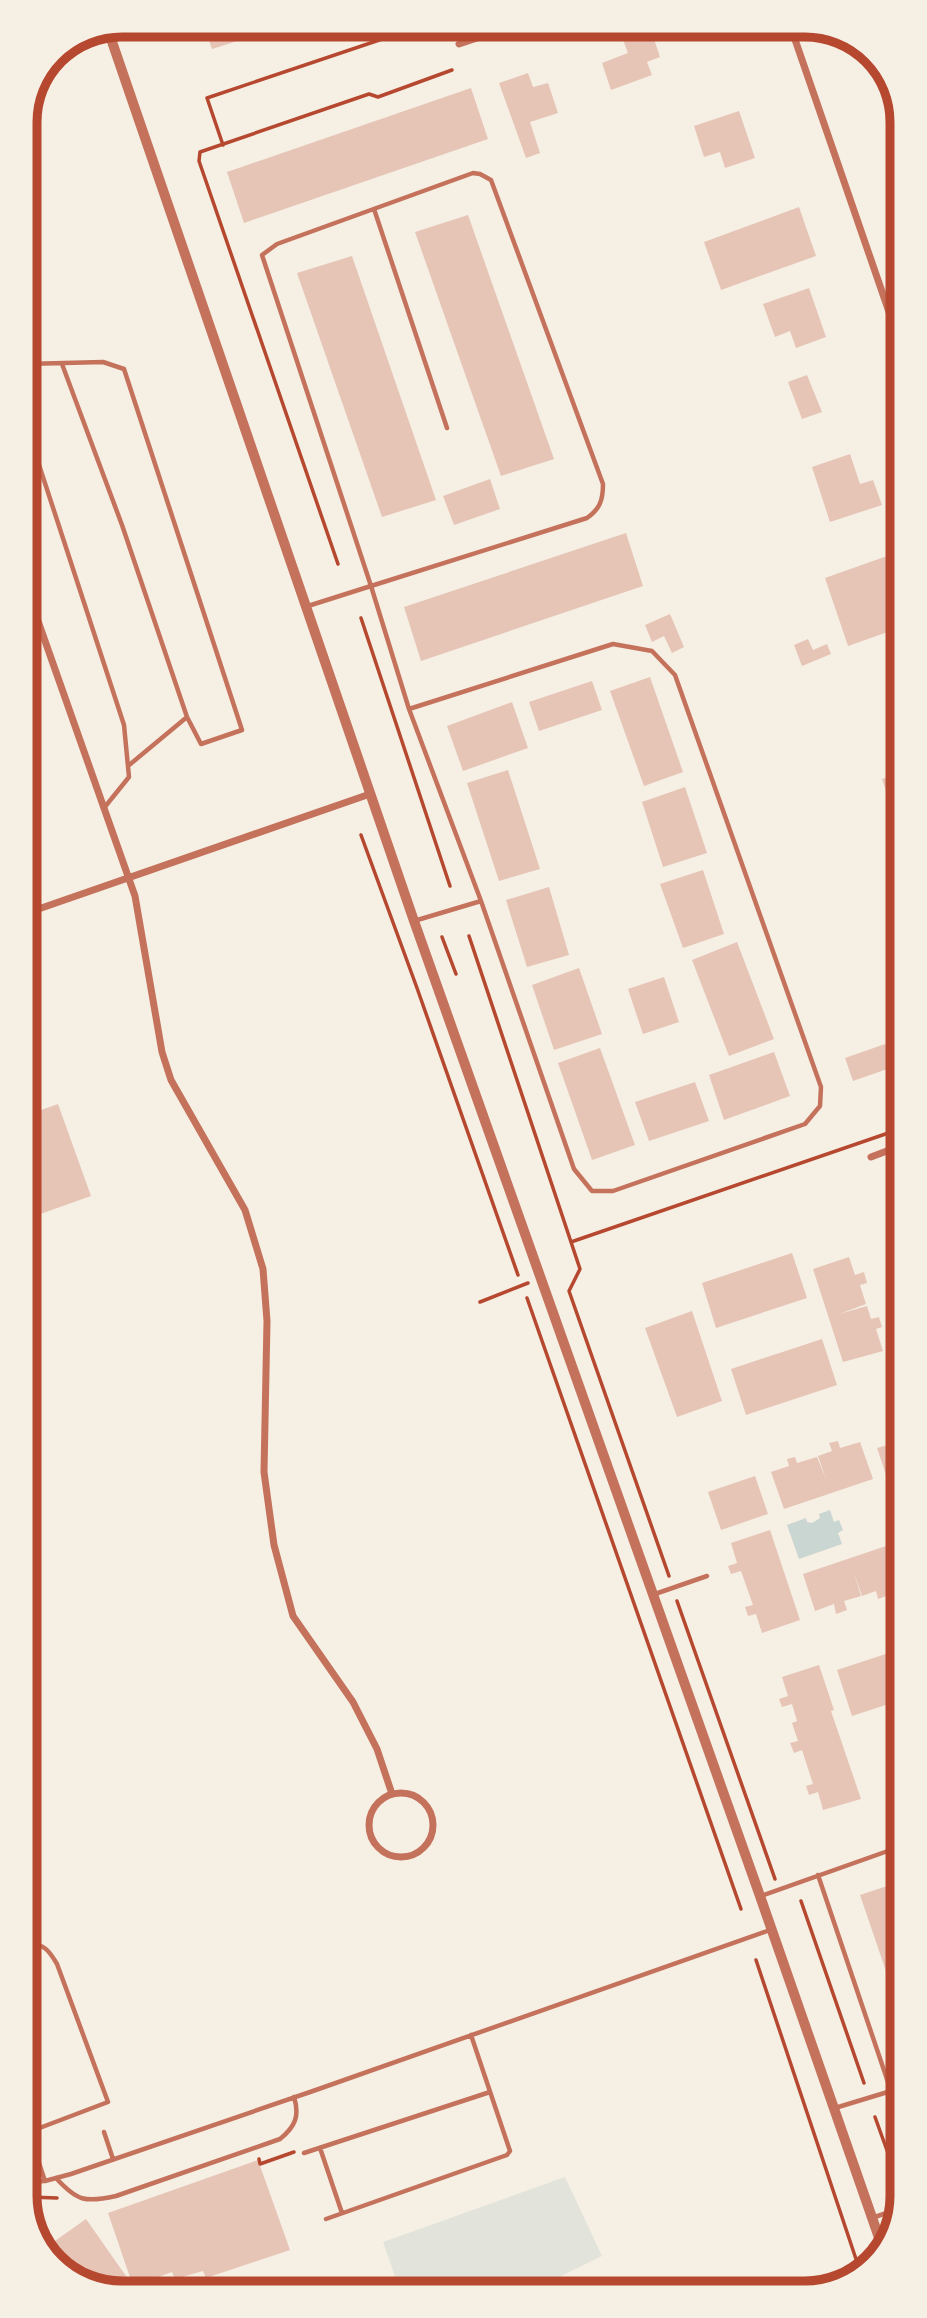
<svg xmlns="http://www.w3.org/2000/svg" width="927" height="2318" font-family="Rubik,sans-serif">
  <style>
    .green { fill: #e2e4dc }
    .water { fill: #c9d6d2 }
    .building { fill: #e6c5b7 }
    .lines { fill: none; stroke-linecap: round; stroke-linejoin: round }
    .path { stroke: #b5482f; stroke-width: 3.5 }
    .service { stroke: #c5725c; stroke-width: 4.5 }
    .minor { stroke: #c5725c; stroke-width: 7 }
    .tertiary { stroke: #c5725c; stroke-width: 10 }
    .rim { fill: none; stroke: #b5482f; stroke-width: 9 }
  </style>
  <rect width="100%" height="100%" fill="#f6efe4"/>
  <path class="green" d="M565,2177L602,2256L545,2284L525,2291H400L383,2242Z"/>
  <path class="water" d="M830,1510L834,1522L839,1520L843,1530L838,1533L842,1544L799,1559L787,1525L806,1518L807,1522L812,1523L820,1518L819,1514Z"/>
  <path class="building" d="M195,25H246L250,37L212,49L206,32L198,35Z
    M673,25H714L715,27L678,40Z
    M651,30L660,57L647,62L652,75L611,90L602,63L628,53L623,40Z
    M528,73L533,87L548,83L558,113L530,122L540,153L526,158L499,83Z
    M471,88L488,139L244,223L227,172Z
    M739,111L755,158L725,168L720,152L704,157L694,126Z
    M799,207L816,256L721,290L704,242Z
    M468,215L554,459L501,476L415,232Z
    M352,256L436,500L382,517L297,273Z
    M809,288L826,337L796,348L790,331L775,337L763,304Z
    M807,375L822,412L802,419L788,382Z
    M850,454L860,484L873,480L882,505L830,522L812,467Z
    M490,479L500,509L454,525L443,496Z
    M626,533L643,586L421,661L404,607Z
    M887,556L899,592V628L848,646L825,578Z
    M670,614L684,647L672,653L664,636L652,642L645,625Z
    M808,639L813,650L827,644L831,654L802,666L794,645Z
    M650,677L683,772L644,786L610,691Z
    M592,681L602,710L539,731L529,702Z
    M512,702L528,748L463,771L447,726Z
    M508,770L540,869L499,881L467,783Z
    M899,774V806L892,809L882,779Z
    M685,787L707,853L663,867L642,802Z
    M703,870L724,934L683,948L660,884Z
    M549,887L569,955L527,967L506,900Z
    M737,942L774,1039L729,1056L692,960Z
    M579,968L602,1034L554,1050L532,985Z
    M664,977L679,1022L643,1034L628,989Z
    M885,1044L893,1067L853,1081L845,1058Z
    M600,1048L635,1145L592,1160L558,1063Z
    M774,1052L790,1096L724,1120L709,1075Z
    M695,1082L709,1121L649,1141L635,1102Z
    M58,1104L91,1196L32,1217L27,1203V1115Z
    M792,1253L807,1298L716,1328L702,1283Z
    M849,1257L855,1275L864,1272L867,1283L860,1285L866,1304L839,1314L867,1306L871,1319L879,1317L882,1327L876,1329L883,1351L843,1362L813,1269Z
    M692,1311L722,1401L677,1417L645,1328Z
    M822,1339L837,1385L746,1415L731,1369Z
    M838,1441L840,1448L860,1442L873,1479L784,1509L771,1472L789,1466L787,1459L795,1457L797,1463L817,1457L826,1479L818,1456L832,1451L829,1443Z
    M901,1441V1516H900L877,1448Z
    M755,1476L768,1514L721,1530L708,1492Z
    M770,1530L800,1620L762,1633L756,1614L748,1616L745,1607L753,1605L741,1571L731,1574L728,1566L737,1563L731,1543Z
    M892,1544L901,1571V1582L886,1587L889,1595L878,1599L876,1591L862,1596L854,1573L861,1596L844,1601L847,1610L836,1614L834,1604L815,1611L803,1574Z
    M901,1649V1700L852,1716L837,1670Z
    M819,1665L834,1710L831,1711L861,1799L823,1810L818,1792L809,1795L806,1786L813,1784L802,1750L794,1753L790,1743L798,1741L792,1723L797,1721L792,1704L782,1707L779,1699L788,1696L782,1677Z
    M902,1881V2018L860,1895Z
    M258,2160L290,2250L206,2278L203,2271L175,2279L172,2272L133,2286L108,2213Z
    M86,2219L133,2286L123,2293H115L62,2273L45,2248Z"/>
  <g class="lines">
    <path class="path" d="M431,25L438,27L444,25
      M223,145L207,98L424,25
      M338,564L199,161L200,152L369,94L378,97L452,70
      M361,618L450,886
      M361,835L417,988L518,1275
      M469,936L580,1269L569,1291L669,1576
      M442,937L456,974
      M571,1242L900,1129
      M527,1298L741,1909
      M480,1302L528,1283
      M677,1601L775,1879
      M801,1901L864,2083
      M756,1960L860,2271
      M875,2117L902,2192
      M259,2159L260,2164L294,2152
      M29,2197L57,2198"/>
    <path class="service" d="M172,25V27
      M374,209L447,428
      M25,364L103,362L124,369L242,730L201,744L187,717L128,766
      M62,364L122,525L187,717
      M25,422L124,725L129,777L104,808
      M308,606L371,586L587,518C600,509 603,500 603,484L491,180L480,174L473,173L277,244L262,255L371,586L409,709
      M414,921L481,901L574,1169L592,1191H613L805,1124L820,1106L821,1087L675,675L652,651L613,644L409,709L481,901
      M655,1594L707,1576
      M818,1875L891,2091
      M761,1896L902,1846
      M29,1944C44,1943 50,1952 57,1964L108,2102L29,2132
      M835,2108L891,2091L902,2092
      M104,2132L113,2159
      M29,2133L45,2181
      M320,2148L342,2213
      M304,2153L490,2092
      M56,2178C77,2201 85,2203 116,2196L280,2139C295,2127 300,2116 294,2097
      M29,2182L45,2181L71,2174L313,2091L770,1930
      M872,2218L898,2209
      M326,2219L507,2155L510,2151L471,2035"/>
    <path class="minor" d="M790,25L898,338
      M459,44L516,25
      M26,587L135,896L162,1052L171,1080L245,1210L263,1269L267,1321L264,1472L274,1545L293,1616L353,1702L377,1749L392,1794
      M27,913L370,794
      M871,1157L900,1146
      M369 1825a32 32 0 1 1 64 0a32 32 0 1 1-64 0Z"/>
    <path class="tertiary" d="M108,30L414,921L760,1896L884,2252"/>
  </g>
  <path d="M0 0H927V2318H0ZM122 37H805A85 85 0 0 1 890 122V2196A85 85 0 0 1 805 2281H122A85 85 0 0 1 37 2196V122A85 85 0 0 1 122 37Z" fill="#f6efe4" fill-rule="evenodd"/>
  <path class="rim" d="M122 37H805A85 85 0 0 1 890 122V2196A85 85 0 0 1 805 2281H122A85 85 0 0 1 37 2196V122A85 85 0 0 1 122 37Z"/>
</svg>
